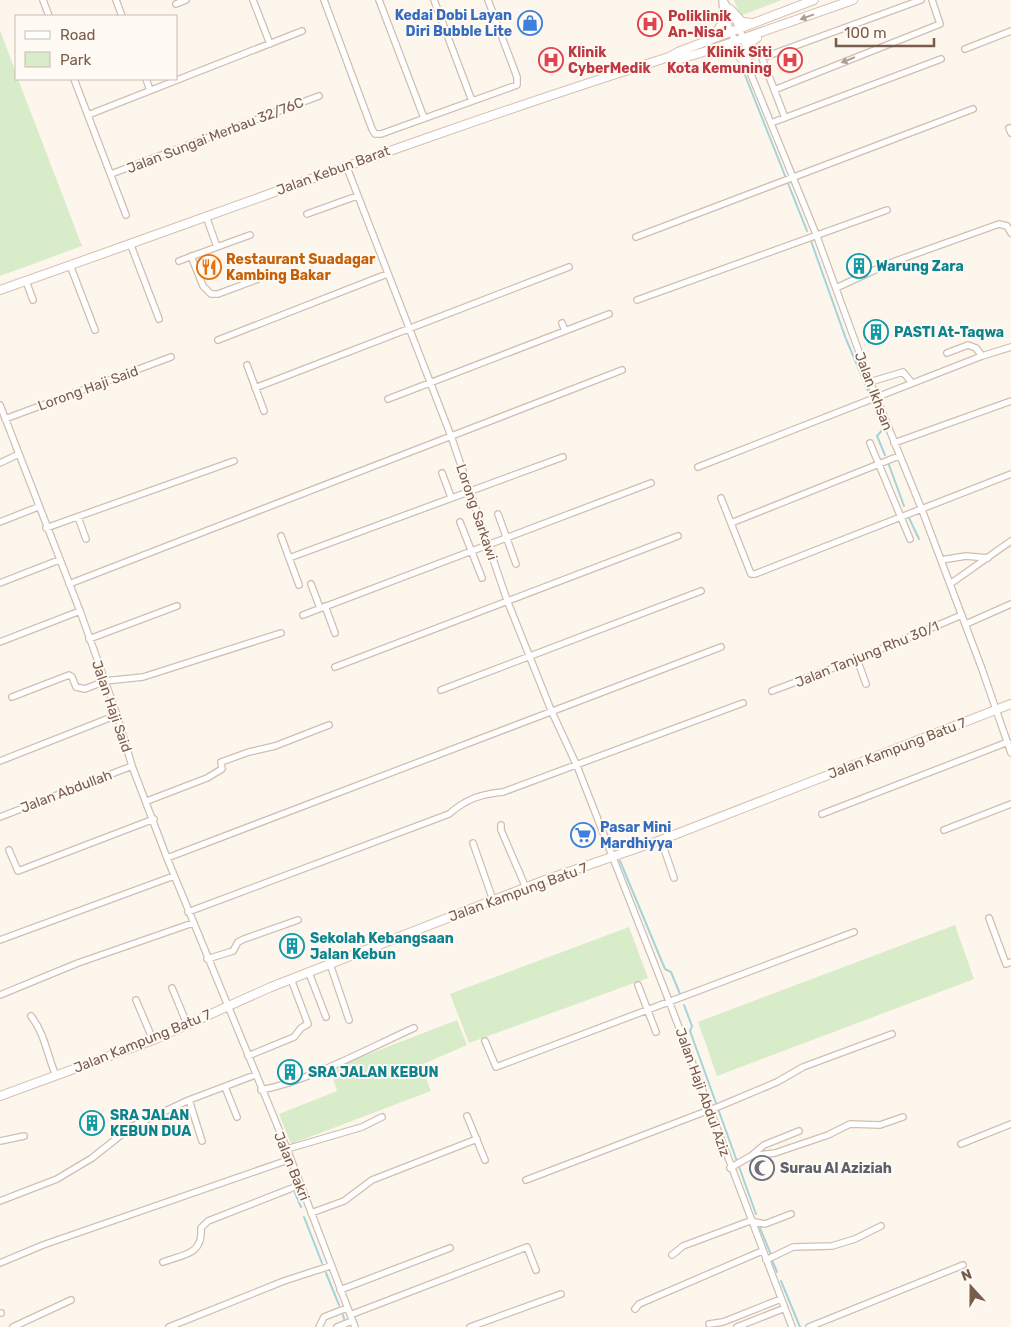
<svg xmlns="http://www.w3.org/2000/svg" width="1011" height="1327" font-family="Rubik,sans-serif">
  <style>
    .green { fill: #d8ecc9 }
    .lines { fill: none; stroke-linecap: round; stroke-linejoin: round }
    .stream { stroke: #a5d3da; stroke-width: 2 }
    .street-casing { stroke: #d1beb0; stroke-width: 8 }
    .secondary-casing { stroke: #d6c0b0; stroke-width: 10 }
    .street { stroke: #fff; stroke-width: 5.5 }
    .secondary { stroke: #fff; stroke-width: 8 }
    .oneway { fill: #af9d94 }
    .labels { text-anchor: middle; stroke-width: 4; stroke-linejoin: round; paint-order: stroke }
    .shop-label { font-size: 14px; font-weight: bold; fill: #366cbe; stroke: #fffaf3; text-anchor: end }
    .health-label { font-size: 14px; font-weight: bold; fill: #be3a42; stroke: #fffaf3; text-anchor: start }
    .street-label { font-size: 14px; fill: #7a5c4d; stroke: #fffaf3 }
    .food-label { font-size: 14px; font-weight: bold; fill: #c56008; stroke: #fffaf3; text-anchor: start }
    .culture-label { font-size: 14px; font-weight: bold; fill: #0d838f; stroke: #fffaf3; text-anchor: start }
    .worship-label { font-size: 14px; font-weight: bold; fill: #5b616d; stroke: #fffaf3; text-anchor: start }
  </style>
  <rect width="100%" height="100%" fill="#fdf6ec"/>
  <path class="green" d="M734,0H782L740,16Z
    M0,30L16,73V79H18L82,246L0,276Z
    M955,925L974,979L717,1076L698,1022Z
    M629,927L648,978L469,1043L450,994Z
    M457,1020L467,1045L421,1065L431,1091L291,1144L279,1114L337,1091L330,1069Z"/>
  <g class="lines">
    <path class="stream" d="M739,60L807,231
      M811,241L846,339L884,428L877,436L885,455
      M889,465L904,506
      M909,518L919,539
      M615,849L616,850
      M620,861L665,969L671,972L680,994
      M684,1005L692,1026L690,1031L756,1214
      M295,1193L301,1207
      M304,1217L322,1263
      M760,1228L771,1255
      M772,1260L777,1272
      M326,1273L339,1305
      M781,1281L800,1327
      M343,1315L344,1319"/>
    <defs>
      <path id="street" d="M43,0L49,16
        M116,0L122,16
        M253,0L270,44
        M324,0L372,129L375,134H381L517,85V77L488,0
        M379,0L424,118
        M434,0L472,101
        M722,0L723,12L731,32L750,72L816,234L870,382L922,510L982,669L1011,753
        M723,0C737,18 749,49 750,72
        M176,4L186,0
        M965,49L1011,31
        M74,79L126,215
        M146,79L150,90
        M774,90L940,24L932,0
        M88,115L302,31
        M785,118L762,58L921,0
        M771,123L941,59
        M1009,128L1011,133
        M346,165L451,436L507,600L551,710L577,766L669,1001L792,1327
        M111,174L319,96
        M307,214L357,196
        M206,216L217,247L250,235
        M636,237L973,109
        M130,243L159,319
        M191,256L203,286L211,294H218L258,279
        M179,261L217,247
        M70,265L95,330
        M26,281L33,300
        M836,288L890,263L999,224L1007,226L1011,233
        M637,300L887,210
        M562,323L565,331
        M218,340L387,274
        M947,353L968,345L976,348L982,356L1011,347
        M247,365L264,411
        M870,382L903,372L912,383
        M255,388L569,267
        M388,399L609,314
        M0,405L80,611L117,715L132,766L167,858L287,1149L355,1327
        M5,419L171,357
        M870,443L910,539
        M894,443L1011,401
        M0,463L19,454
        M698,467L982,356
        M442,473L451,497
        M721,498L749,569L751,574H755L1011,474
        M498,514L516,564
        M78,517L86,539
        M0,522L38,507
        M460,522L482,578
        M731,523L899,456
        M46,528L234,461
        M281,536L299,585
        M289,558L563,457
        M941,560L966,556L988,558
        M0,583L59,560
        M69,584L622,370
        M311,584L320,608
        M950,584L1011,541
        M325,606L335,633
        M303,615L651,483
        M966,624L1011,604
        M89,639L177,606
        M0,642L80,611
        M857,659L866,684
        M335,667L678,536
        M441,690L701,591
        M772,691L857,659L962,615
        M12,697L69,675L72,677L76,687L85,689L105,681L143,677L281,633
        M0,761L117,715
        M147,801L207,778L222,769L221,762L249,752L275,746L329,725
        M822,814L1008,742
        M0,817L132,766
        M501,825V830L526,888
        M944,830L1011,804
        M661,840L674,878
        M473,843L493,900
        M9,850L18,871L154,819
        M167,858L721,647
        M188,912L449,814C466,799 481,794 503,792L743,703
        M989,918L1006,964L1011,962
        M0,940L174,876
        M207,959L233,951L238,942L244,939L298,920
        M330,964L349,1020
        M309,973L326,1017
        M638,985L656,1032
        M172,988L187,1024
        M0,995L78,963L193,923
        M136,1000L153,1040
        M31,1016C45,1034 47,1055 56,1076
        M485,1041L496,1067L854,932
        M248,1056L294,1037L301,1028L308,1024L291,979
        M225,1087L237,1117
        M261,1090C309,1081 369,1048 414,1028
        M189,1100L202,1141
        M467,1116L485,1160
        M0,1141L24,1136
        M961,1144L1011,1124
        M287,1149L362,1127L382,1117
        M751,1156L764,1145L799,1131
        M730,1168L751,1156L775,1153L828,1135L850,1124L880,1125L903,1117
        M526,1180L720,1106L777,1082L803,1067L892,1034
        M0,1201L57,1179L92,1158L131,1127L189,1100L255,1075
        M311,1213L344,1201L372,1180L477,1139
        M672,1255L683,1246L750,1221L765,1224L791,1214
        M766,1260L793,1247L832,1246L855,1239L881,1226
        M163,1262C184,1254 203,1255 201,1228L208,1221L300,1185
        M0,1263L43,1245L291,1159
        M340,1290L450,1248
        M635,1309L639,1304L762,1251
        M0,1313H1
        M350,1315L527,1247L536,1270
        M709,1324L723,1322L781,1299
        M13,1327L71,1300
        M169,1327L284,1281L330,1266
        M319,1327L324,1317L347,1308
        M337,1327L352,1321
        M470,1327L561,1294
        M737,1327L785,1308
        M809,1327L963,1265"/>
      <path id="secondary" d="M730,9L742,22L752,23
        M712,38L722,24L723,12
        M722,47L732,48L742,59
        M747,55L748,44L757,38
        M669,57L680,59L710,50L853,0
        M0,290C223,212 444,128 669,57L678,52L814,0
        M0,1096L153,1040L271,987L545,880L661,840L1011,704"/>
    </defs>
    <use href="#street" class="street-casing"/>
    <use href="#secondary" class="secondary-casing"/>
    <use href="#street" class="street"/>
    <use href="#secondary" class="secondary"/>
  </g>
  <defs><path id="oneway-solid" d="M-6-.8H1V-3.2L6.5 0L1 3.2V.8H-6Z" transform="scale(1.25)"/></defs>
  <g class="oneway">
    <use href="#oneway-solid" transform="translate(807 17) rotate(160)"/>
    <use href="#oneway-solid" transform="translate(848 60) rotate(158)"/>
  </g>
  <defs>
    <symbol id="shop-ring" viewBox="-11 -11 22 22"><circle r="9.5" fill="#fffaf3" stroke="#3f7fe0" stroke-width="1.5"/><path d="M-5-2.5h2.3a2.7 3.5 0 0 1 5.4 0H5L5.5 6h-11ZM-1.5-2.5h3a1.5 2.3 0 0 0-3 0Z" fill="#3f7fe0"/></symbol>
    <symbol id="hospital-ring" viewBox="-11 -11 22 22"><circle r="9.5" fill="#fffaf3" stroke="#e0444e" stroke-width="1.5"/><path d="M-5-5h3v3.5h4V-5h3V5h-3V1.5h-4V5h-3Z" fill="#e0444e"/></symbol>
    <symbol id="building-ring" viewBox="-11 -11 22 22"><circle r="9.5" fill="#fffaf3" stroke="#0f9aa8" stroke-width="1.5"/><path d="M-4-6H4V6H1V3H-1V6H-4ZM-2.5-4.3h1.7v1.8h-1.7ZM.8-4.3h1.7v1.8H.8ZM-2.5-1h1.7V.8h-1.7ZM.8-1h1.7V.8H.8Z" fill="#0f9aa8"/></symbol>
    <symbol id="restaurant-ring" viewBox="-11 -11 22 22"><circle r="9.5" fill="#fffaf3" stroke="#e8710a" stroke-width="1.5"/><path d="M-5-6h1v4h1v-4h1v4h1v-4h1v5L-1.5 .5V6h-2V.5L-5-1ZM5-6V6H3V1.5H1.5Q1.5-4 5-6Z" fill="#e8710a"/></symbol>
    <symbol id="supermarket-ring" viewBox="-11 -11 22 22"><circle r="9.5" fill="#fffaf3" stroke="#3f7fe0" stroke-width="1.5"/><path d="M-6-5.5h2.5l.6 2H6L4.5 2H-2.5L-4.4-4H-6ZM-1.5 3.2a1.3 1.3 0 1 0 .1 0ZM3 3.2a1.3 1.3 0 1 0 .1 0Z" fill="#3f7fe0"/></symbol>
    <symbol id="mosque-ring" viewBox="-11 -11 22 22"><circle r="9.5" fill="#fffaf3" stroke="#6b7280" stroke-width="1.5"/><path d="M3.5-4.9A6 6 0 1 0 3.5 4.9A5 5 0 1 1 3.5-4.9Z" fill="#6b7280"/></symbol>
  </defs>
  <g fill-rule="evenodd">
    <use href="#shop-ring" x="516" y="9" width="28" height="28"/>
    <use href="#hospital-ring" x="636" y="10" width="28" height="28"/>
    <use href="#hospital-ring" x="537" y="46" width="28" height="28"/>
    <use href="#hospital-ring" x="776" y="46" width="28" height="28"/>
    <use href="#building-ring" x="845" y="252" width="28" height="28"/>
    <use href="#restaurant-ring" x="195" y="253" width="28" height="28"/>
    <use href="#building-ring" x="862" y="318" width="28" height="28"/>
    <use href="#supermarket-ring" x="569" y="821" width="28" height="28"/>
    <use href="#building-ring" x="278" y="932" width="28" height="28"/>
    <use href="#building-ring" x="276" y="1058" width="28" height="28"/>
    <use href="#building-ring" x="78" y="1109" width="28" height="28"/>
    <use href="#mosque-ring" x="748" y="1154" width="28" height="28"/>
  </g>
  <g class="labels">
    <g class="shop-label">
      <text x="512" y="20">Kedai Dobi Layan<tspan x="512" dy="16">Diri Bubble Lite</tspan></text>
      <text x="600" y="832" text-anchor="start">Pasar Mini<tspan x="600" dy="16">Mardhiyya</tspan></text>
    </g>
    <g class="health-label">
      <text x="668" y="21">Poliklinik<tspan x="668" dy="16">An-Nisa'</tspan></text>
      <text x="568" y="57">Klinik<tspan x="568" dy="16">CyberMedik</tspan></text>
      <text x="772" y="57" text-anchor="end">Klinik Siti<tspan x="772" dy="16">Kota Kemuning</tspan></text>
    </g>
    <g class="street-label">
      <text transform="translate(215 135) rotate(-21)" y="5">Jalan Sungai Merbau 32/76C</text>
      <text transform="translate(333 170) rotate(-20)" y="5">Jalan Kebun Barat</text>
      <text transform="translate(88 388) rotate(-20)" y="5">Lorong Haji Said</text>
      <text transform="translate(874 391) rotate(69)" y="5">Jalan Ikhsan</text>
      <text transform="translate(477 512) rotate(71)" y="5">Lorong Sarkawi</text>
      <text transform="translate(867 654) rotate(-22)" y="5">Jalan Tanjung Rhu 30/1</text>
      <text transform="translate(112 706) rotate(71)" y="5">Jalan Haji Said</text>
      <text transform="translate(897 748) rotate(-21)" y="5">Jalan Kampung Batu 7</text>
      <text transform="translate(66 791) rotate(-21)" y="5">Jalan Abdullah</text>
      <text transform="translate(518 892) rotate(-20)" y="5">Jalan Kampung Batu 7</text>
      <text transform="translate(142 1041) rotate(-22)" y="5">Jalan Kampung Batu 7</text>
      <text transform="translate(703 1092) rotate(70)" y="5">Jalan Haji Abdul Aziz</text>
      <text transform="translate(292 1166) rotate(68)" y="5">Jalan Bakri</text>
    </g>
    <g class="food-label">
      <text x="226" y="264">Restaurant Suadagar<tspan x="226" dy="16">Kambing Bakar</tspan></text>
    </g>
    <g class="culture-label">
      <text x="876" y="271">Warung Zara</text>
      <text x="894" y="337">PASTI At-Taqwa</text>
      <text x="310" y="943">Sekolah Kebangsaan<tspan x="310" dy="16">Jalan Kebun</tspan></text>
      <text x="308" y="1077">SRA JALAN KEBUN</text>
      <text x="110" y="1120">SRA JALAN<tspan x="110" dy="16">KEBUN DUA</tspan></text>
    </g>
    <g class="worship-label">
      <text x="780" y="1173">Surau Al Aziziah</text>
    </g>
  </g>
  <rect x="15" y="15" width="162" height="65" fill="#fffaf3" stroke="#cabbb1"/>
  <rect x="25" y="31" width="25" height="8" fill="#ffffff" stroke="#cabbb1"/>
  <text x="60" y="40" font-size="15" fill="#7a5c4d">Road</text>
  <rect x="25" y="52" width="25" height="15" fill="#d8ecc9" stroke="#cabbb1"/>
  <text x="60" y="65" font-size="15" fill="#7a5c4d">Park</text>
  <g transform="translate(971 1287) rotate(339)" stroke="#fffaf3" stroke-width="4" paint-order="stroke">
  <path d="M0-4L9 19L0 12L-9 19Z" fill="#7a5c4d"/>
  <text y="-8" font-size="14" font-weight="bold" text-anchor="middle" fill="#7a5c4d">N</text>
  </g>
  <path d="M836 38v8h98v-8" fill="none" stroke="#7a5c4d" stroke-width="2.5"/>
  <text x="844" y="38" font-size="15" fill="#7a5c4d" stroke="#fffaf3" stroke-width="4" paint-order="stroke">100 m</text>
</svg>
